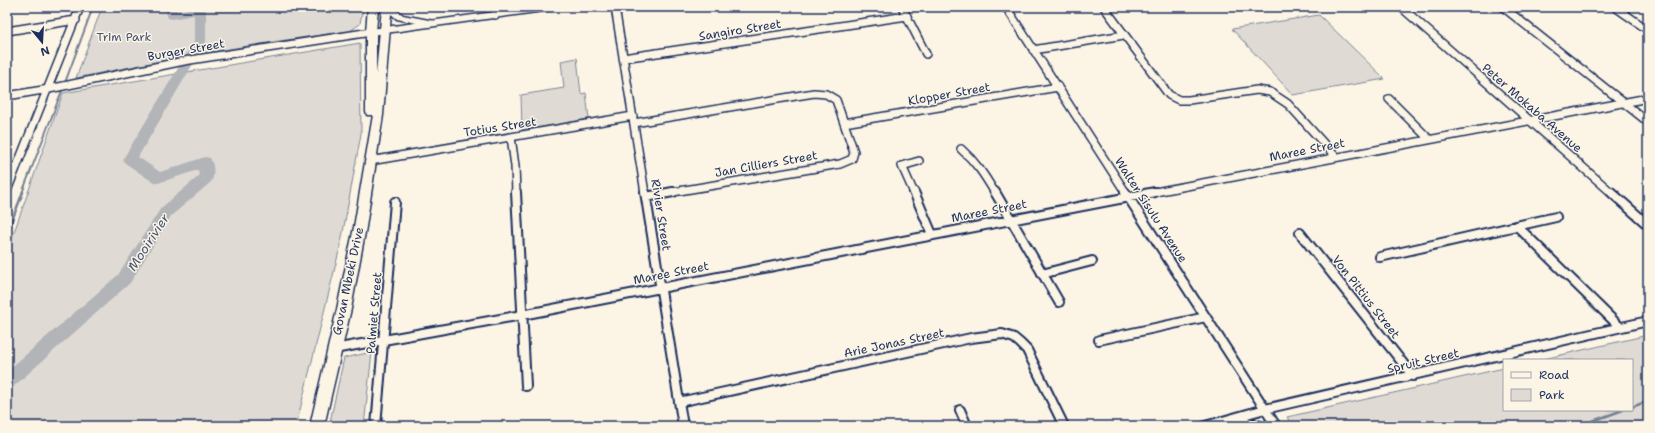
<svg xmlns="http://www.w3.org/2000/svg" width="1655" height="433" font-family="'Shantell Sans',sans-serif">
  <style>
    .green { fill: #dfdbd4; stroke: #7d8599 }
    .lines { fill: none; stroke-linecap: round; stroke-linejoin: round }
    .stream-far1 { stroke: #767f94; stroke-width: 2 }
    .stream { stroke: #767f94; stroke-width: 2.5 }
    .river { fill: #b2b4b8; fill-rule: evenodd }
    .street-far1-casing { stroke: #1b2f5e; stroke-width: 10 }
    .street-casing { stroke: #1b2f5e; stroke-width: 12 }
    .secondary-casing { stroke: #1b2f5e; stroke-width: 3 }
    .primary-casing { stroke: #1b2f5e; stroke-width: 3 }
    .street-far1 { stroke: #fcf5e5; stroke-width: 7 }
    .street { stroke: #fcf5e5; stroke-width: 8 }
    .secondary { fill: #fcf5e5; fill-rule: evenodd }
    .primary { fill: #fcf5e5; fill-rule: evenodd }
    .labels { text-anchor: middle; stroke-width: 3; stroke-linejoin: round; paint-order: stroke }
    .street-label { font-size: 12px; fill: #1b2f5e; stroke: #fcf5e5 }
    .park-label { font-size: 12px; fill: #425176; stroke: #fcf5e5 }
    .water-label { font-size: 13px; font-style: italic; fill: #485779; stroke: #fcf5e5 }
  </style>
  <rect width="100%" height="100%" fill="#fcf5e5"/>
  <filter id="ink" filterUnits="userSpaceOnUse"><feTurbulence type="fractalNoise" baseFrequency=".025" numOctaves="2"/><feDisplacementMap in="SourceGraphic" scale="8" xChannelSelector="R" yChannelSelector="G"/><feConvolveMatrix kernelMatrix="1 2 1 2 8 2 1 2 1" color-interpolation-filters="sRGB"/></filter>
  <g filter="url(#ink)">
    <path class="green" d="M102,7H363L360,24L350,31C258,43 166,59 76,78Z
      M1319,15L1385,79L1293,95L1232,29Z
      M360,43L361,134L341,243L296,426H7V252L63,93Z
      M577,58L581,94L586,93L589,119L522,130L521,95L564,88L561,61Z
      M1648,335V426H1292L1287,417L1504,368V410H1632V360H1539Z
      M372,352L364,426H329L344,358Z"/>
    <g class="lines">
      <path class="stream-far1" d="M66,80L93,7
        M22,193L63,88"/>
      <path class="stream" d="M7,233L23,192
        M1632,407L1648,401
        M1579,426L1623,410"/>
      <path class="river" d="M164,7H176L177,11L200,7L204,8L206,11V42L138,157L160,172L205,157L210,158C214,164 215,176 211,182L171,216L130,283L13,387L7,390V371L118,275L161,208L199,176L198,170L158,183L153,182L125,163L123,159L194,42V15L172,19L168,18Z"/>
      <defs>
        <path id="street-far1" d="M615,7L645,193
          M902,7L926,54
          M1006,7L1126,193
          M1104,7L1169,95L1179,100H1189L1257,90L1270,92L1288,104L1336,157
          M1401,7L1612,193
          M1503,7L1648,122
          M1615,7L1648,30
          M495,15L496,7
          M7,31L76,20
          M1033,50L1124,35
          M623,58L907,16
          M7,96L49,89L184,61L371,32
          M1389,99L1429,139
          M634,123L814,93L826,94L836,100L854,152L852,159L840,164L667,193
          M844,123L1058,87
          M511,137L515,166L516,193
          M961,149C976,162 985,176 995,193
          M370,161L633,116
          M7,168L17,166
          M7,191L80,7
          M914,193L902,166L919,161
          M1150,193L1648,98"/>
        <path id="street" d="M516,192L526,386
          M645,192L683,426
          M914,192L932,234
          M995,192L1059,302
          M1125,192L1276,426
          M1611,192L1648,225
          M646,197L673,192
          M1517,226L1620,327
          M1300,233L1413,376
          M1380,257L1556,217
          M1042,274L1092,261
          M1099,340L1206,317
          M334,349L522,315L1155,192
          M679,402L971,338L1002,334L1014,338L1020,343L1027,350L1064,426
          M960,410L967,426
          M1235,421H1244L1260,426
          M376,426L395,202
          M1205,426L1265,409L1648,321"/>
        <path id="secondary" d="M532,7H555L551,10L371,35L367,32L371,29Z"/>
        <path id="primary" d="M368,7H378L376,32V75L382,7H394L403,15L434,21L436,23L431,26L397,19L391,14L383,115L366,227L351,309L324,426H310L337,309L354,227L373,115H367L366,112V32Z"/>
      </defs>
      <use href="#street-far1" class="street-far1-casing"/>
      <use href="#street" class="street-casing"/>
      <use href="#secondary" class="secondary-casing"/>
      <use href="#primary" class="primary-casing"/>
      <use href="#street-far1" class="street-far1"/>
      <use href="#street" class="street"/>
      <use href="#secondary" class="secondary"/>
      <use href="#primary" class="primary"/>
    </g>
  </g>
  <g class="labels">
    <g class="street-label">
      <text transform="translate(740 30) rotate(-9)" y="4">Sangiro Street</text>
      <text transform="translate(186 50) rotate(-10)" y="4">Burger Street</text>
      <text transform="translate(949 94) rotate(-10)" y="4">Klopper Street</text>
      <text transform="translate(1532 108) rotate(41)" y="4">Peter Mokaba Avenue</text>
      <text transform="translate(500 127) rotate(-9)" y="4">Totius Street</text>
      <text transform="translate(1307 150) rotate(-11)" y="4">Maree Street</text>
      <text transform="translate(766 164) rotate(-10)" y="4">Jan Cilliers Street</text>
      <text transform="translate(1151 210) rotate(57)" y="4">Walter Sisulu Avenue</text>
      <text transform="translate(989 211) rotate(-11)" y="4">Maree Street</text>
      <text transform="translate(661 215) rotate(81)" y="4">Rivier Street</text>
      <text transform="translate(671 273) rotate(-11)" y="4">Maree Street</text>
      <text transform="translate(348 281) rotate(-78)" y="4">Govan Mbeki Drive</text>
      <text transform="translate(1366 297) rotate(52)" y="4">Von Pittius Street</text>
      <text transform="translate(374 313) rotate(-85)" y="4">Palmiet Street</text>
      <text transform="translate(894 343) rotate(-12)" y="4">Arie Jonas Street</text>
      <text transform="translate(1423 361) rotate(-13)" y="4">Spruit Street</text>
    </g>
    <g class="park-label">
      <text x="124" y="41">Trim Park</text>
    </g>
    <g class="water-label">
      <text transform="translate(148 242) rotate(-57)" y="5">Mooirivier</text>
    </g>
  </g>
  <rect width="1655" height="433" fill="none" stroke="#fcf5e5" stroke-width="24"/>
  <rect x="12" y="12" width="1631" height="409" fill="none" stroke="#1b2f5e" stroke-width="1.5" filter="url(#ink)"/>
  <rect x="1503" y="359" width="130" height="52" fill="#fcf5e5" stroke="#a2a6af"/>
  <rect x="1511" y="372" width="20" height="6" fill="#fcf5e5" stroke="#a2a6af"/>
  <text x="1539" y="379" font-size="12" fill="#1b2f5e">Road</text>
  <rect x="1511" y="389" width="20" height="12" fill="#dfdbd4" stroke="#a2a6af"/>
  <text x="1539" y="399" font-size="12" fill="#1b2f5e">Park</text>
  <g transform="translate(42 42) rotate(162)" stroke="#fcf5e5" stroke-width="3" paint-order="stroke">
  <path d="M0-3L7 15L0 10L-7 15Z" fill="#1b2f5e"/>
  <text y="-6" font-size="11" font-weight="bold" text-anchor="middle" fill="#1b2f5e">N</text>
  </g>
</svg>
